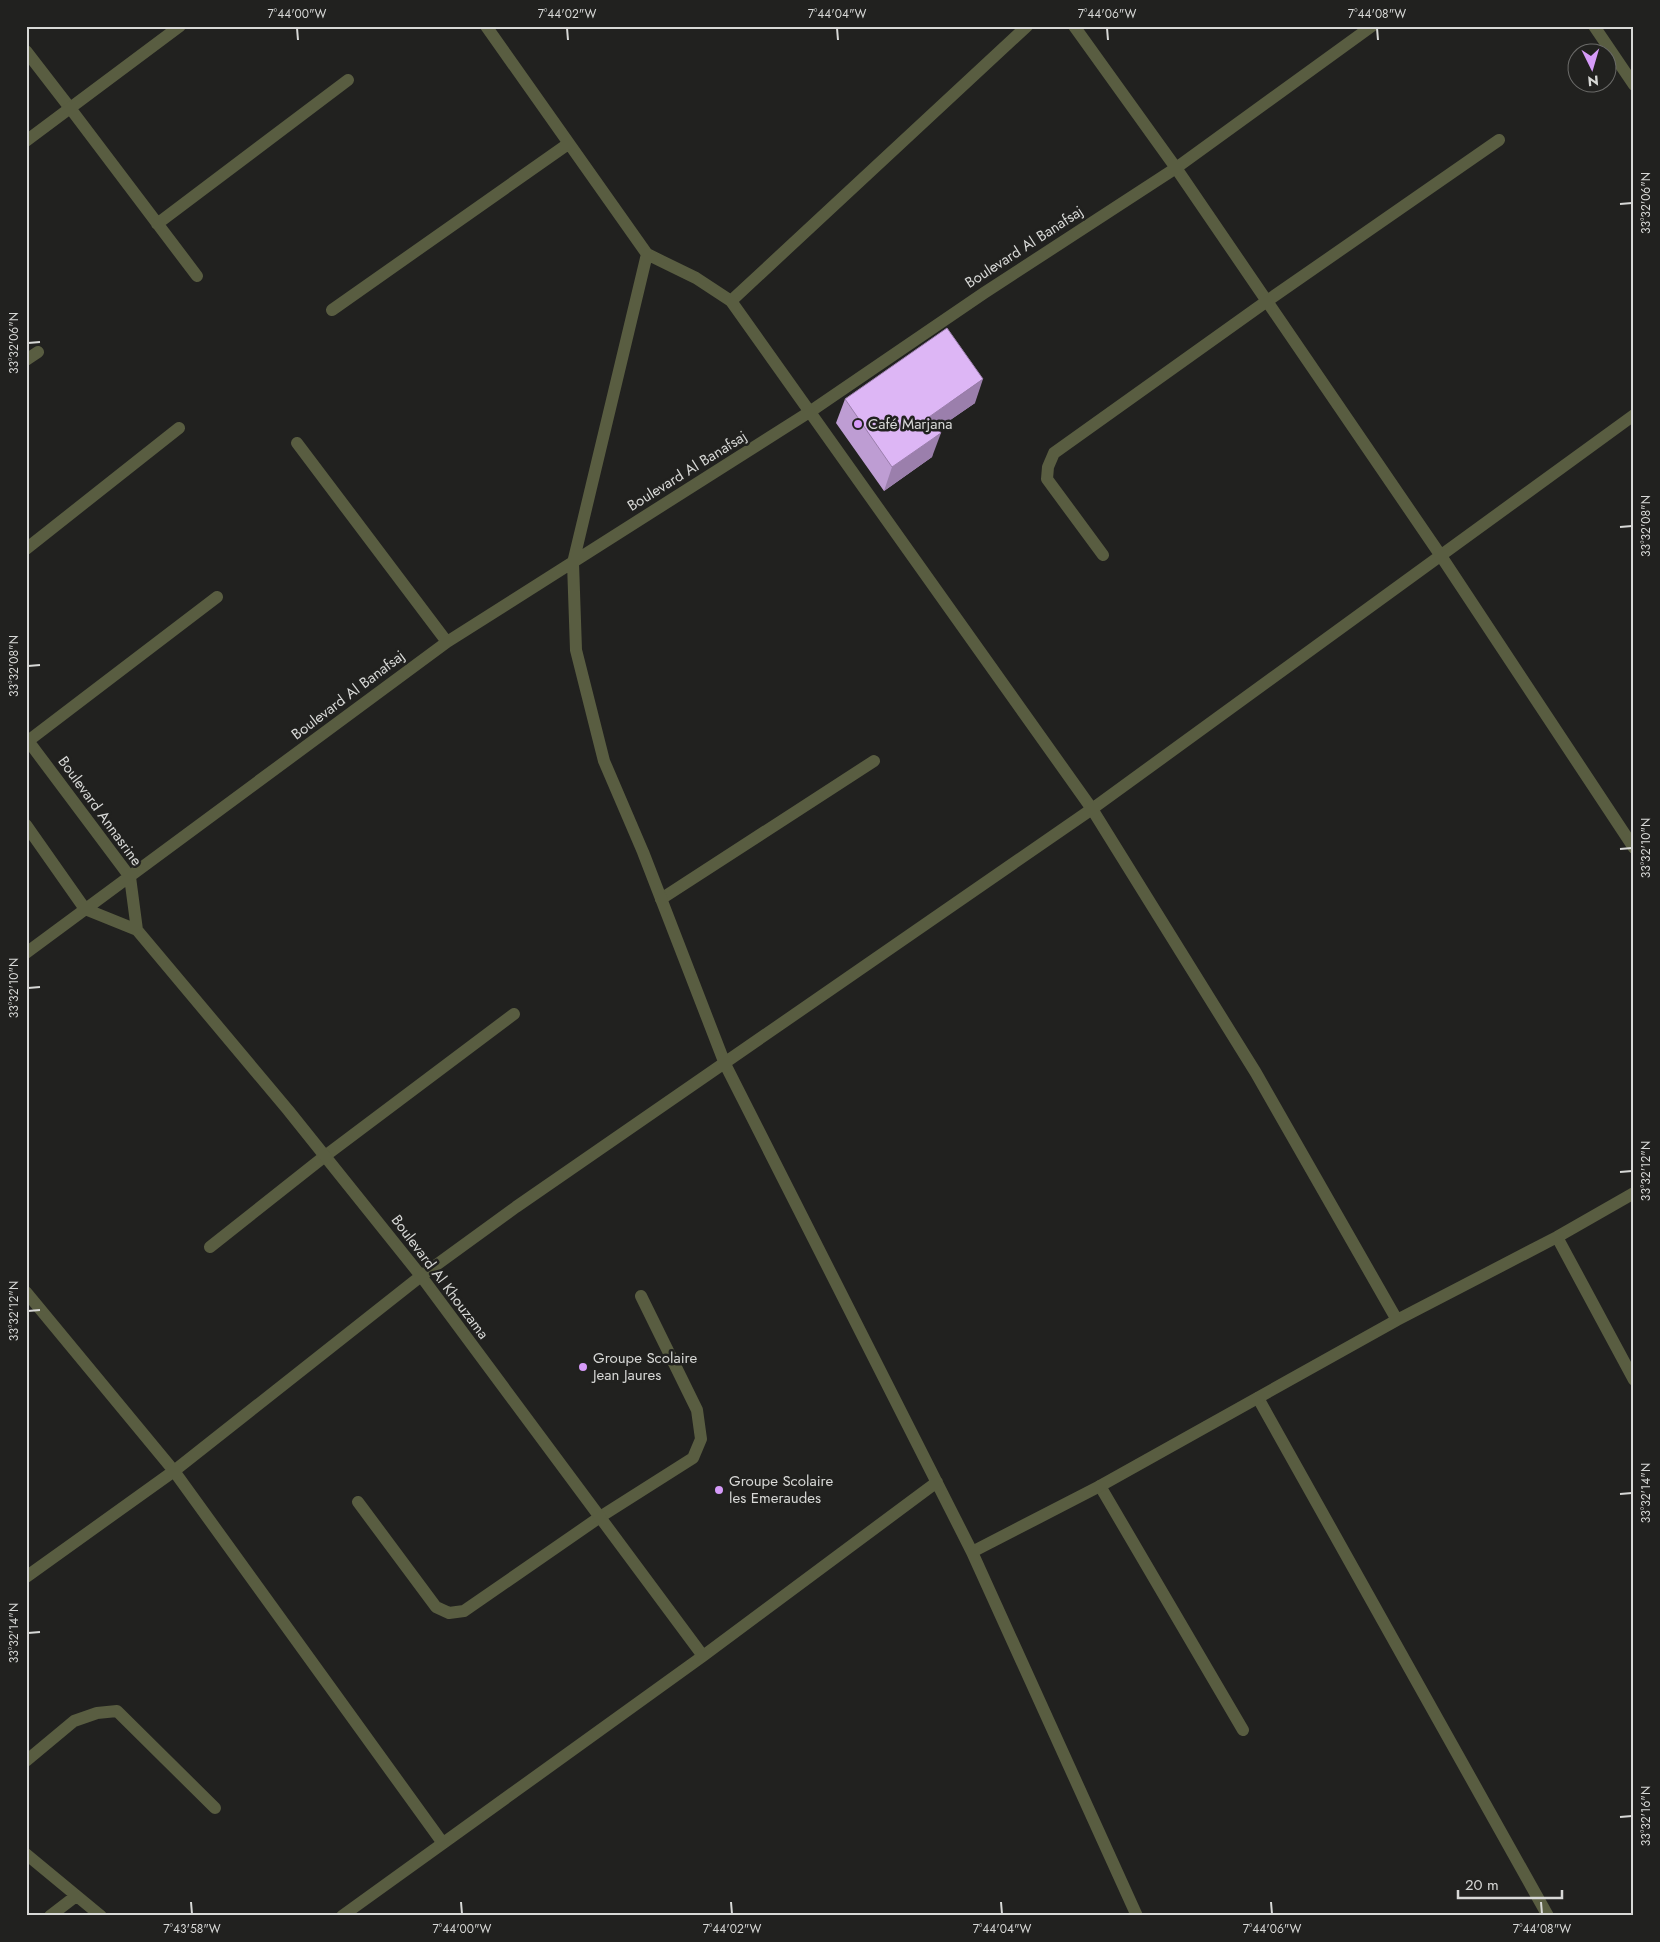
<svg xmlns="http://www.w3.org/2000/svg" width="1660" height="1942" font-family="Jost,sans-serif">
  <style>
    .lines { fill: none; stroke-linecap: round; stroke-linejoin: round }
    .service { stroke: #595d41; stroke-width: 12 }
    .minor { stroke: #595d41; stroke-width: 12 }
    .wall { fill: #be9dd3 }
    .shaded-wall { fill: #9b7fac }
    .building { fill: #ddb6f5; stroke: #9b7fac }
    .ticks { fill: none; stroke: #d7d8d6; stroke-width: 2 }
    .poi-dot { fill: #d69bf9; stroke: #21211f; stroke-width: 2 }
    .labels { text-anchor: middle; stroke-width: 5; stroke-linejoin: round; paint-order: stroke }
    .street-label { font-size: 15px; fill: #d7d8d6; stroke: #21211f }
    .poi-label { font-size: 15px; fill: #d7d8d6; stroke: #21211f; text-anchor: start }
    .neatline { fill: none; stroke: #d7d8d6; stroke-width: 2 }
    .ticks-label { font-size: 12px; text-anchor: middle; fill: #d7d8d6 }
  </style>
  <rect width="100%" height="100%" fill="#21211f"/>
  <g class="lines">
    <path class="service" d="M26,51L70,108
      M661,899L874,761
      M210,1247L325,1156L514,1014
      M1258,1398L1548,1916
      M1100,1486L1243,1730
      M358,1502L436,1607L449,1613L464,1611L600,1517L693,1458L701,1439L697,1410L641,1296
      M26,1761L74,1721L97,1713L117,1711L215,1808"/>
    <path class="minor" d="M486,26L647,254L696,278L731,301L1092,809L1256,1073L1397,1320
      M1074,26L1176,168L1441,556L1634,848
      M1594,26L1634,85
      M70,108L197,276
      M26,141L180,26
      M157,224L348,80
      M647,254L573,563L576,650L604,761L643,852L725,1064L972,1552L1137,1916
      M731,301L1027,26
      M332,310L568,144
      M26,360L38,352
      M297,443L447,642
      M26,549L179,428
      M1103,555L1047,479L1048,467L1054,453L1267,301L1499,140
      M26,738L130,877L137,930
      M28,741L217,597
      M26,825L85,909L137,930L288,1110L421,1276L703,1656
      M26,953L447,642L811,411L984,293L1176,168L1372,26
      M1557,1237L1634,1380
      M26,1292L174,1471L442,1842
      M972,1552L1100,1486L1397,1320L1557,1237L1634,1193
      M26,1577L174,1471L421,1276L516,1207L1092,809L1634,415
      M26,1854L101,1916
      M50,1916L76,1896
      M342,1916L703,1656L937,1482"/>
  </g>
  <path class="wall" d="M845,399L975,403L937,429L932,457L884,491L836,423Z"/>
  <path class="shaded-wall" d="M983,379L975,403L920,441L929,417Z
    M941,433L932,457L884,491L892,467Z"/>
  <path class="building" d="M947,328L983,379L929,417L941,433L892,467L845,399Z"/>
  <path class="ticks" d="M297,28L298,40M567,28L568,40M837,28L838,40M1107,28L1108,40M1377,28L1378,40M1620,204L1632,203M28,343L40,342M1620,527L1632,526M28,666L40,665M1620,849L1632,848M28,988L40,987M1620,1172L1632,1171M28,1311L40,1310M1620,1494L1632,1493M28,1633L40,1632M1620,1817L1632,1816M191,1902L192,1914M461,1902L462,1914M731,1902L732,1914M1001,1902L1002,1914M1271,1902L1272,1914M1541,1902L1542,1914"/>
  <g class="poi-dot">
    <circle cx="858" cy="424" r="5"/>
    <circle cx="583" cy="1367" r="5"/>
    <circle cx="719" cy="1490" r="5"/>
  </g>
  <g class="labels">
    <g class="street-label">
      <text transform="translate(1024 247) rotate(-33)" y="5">Boulevard Al Banafsaj</text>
      <text transform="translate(687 471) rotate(-32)" y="5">Boulevard Al Banafsaj</text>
      <text transform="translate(348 695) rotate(-37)" y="5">Boulevard Al Banafsaj</text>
      <text transform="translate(100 811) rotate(54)" y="5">Boulevard Annasrine</text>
      <text transform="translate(440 1277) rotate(53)" y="5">Boulevard Al Khouzama</text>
    </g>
    <g class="poi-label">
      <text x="868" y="429">Café Marjana</text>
      <text x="593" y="1363">Groupe Scolaire<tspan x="593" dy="17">Jean Jaures</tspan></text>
      <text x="729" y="1486">Groupe Scolaire<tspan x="729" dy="17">les Emeraudes</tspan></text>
    </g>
  </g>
  <rect width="1660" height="1942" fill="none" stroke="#21211f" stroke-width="55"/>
  <g transform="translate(1592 68) rotate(175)"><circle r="24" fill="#21211f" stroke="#6a6a68"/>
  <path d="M0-4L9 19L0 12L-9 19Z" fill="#d69bf9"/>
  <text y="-8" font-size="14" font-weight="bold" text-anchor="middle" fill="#d7d8d6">N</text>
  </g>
  <path d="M1458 1890v8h104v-8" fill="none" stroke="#d7d8d6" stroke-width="2.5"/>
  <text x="1465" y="1890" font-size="15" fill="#d7d8d6" stroke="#21211f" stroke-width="4" paint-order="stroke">20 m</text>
  <rect x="28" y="28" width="1604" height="1886" class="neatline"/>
  <g class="ticks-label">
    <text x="297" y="18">7°44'00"W</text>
    <text x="567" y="18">7°44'02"W</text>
    <text x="837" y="18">7°44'04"W</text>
    <text x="1107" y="18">7°44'06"W</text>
    <text x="1377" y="18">7°44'08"W</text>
    <text transform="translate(1646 203) rotate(-90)" y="4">33°32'06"N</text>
    <text transform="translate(14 343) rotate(-90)" y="4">33°32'06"N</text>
    <text transform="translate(1646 526) rotate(-90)" y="4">33°32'08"N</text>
    <text transform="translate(14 666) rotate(-90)" y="4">33°32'08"N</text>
    <text transform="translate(1646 848) rotate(-90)" y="4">33°32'10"N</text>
    <text transform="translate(14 988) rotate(-90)" y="4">33°32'10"N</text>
    <text transform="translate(1646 1171) rotate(-90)" y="4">33°32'12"N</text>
    <text transform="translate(14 1311) rotate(-90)" y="4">33°32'12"N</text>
    <text transform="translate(1646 1493) rotate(-90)" y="4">33°32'14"N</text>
    <text transform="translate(14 1633) rotate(-90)" y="4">33°32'14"N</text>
    <text transform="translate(1646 1816) rotate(-90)" y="4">33°32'16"N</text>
    <text x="192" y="1933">7°43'58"W</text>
    <text x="462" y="1933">7°44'00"W</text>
    <text x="732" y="1933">7°44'02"W</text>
    <text x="1002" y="1933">7°44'04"W</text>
    <text x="1272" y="1933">7°44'06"W</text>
    <text x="1542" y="1933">7°44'08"W</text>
  </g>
</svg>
